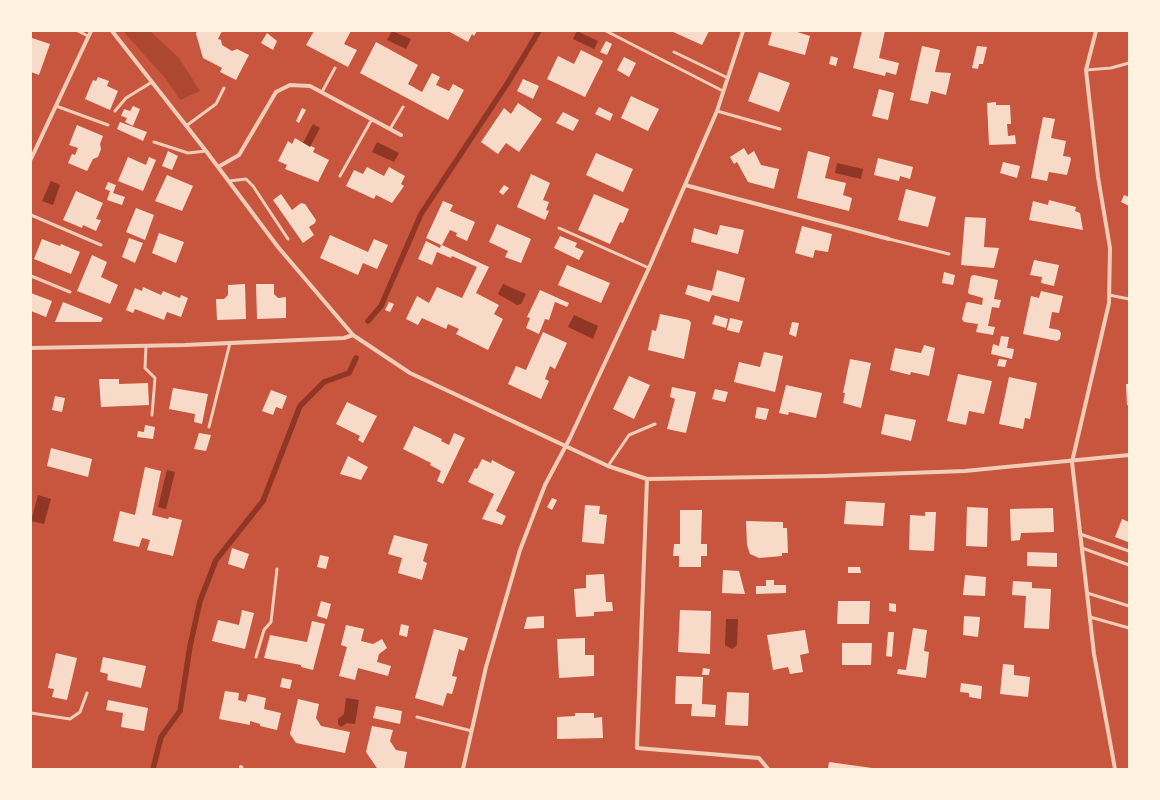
<svg xmlns="http://www.w3.org/2000/svg" width="1160" height="800" font-family="'Space Grotesk',sans-serif">
  <style>
    .green { fill: #ae4732 }
    .water { fill: #8f3625 }
    .lines { fill: none; stroke-linecap: round; stroke-linejoin: round }
    .stream { stroke: #8f3625; stroke-width: 5.5 }
    .building { fill: #f7dbc8 }
    .service { stroke: #f1ccb7; stroke-width: 3 }
    .minor { stroke: #f1ccb7; stroke-width: 4 }
  </style>
  <rect width="100%" height="100%" fill="#c8553d"/>
  <path class="green" d="M123,31H150L179,58L200,91L180,100L166,79Z"/>
  <path class="water" d="M392,31L411,39L406,49L387,40Z
    M577,31L598,41L594,49L573,39Z
    M313,124L320,128L310,147L303,143Z
    M377,142L399,153L394,162L372,152Z
    M837,163L863,169L861,179L835,173Z
    M51,181L60,185L53,205L42,201Z
    M503,284L526,294L521,304L517,305L498,294Z
    M574,315L598,326L593,339L568,327Z
    M167,470L175,472L166,509L158,507Z
    M38,495L51,499L44,524L31,521Z
    M726,619H738L737,645L732,649L725,645Z
    M346,698L359,700L355,724L347,723L341,727L338,724V719L344,714Z"/>
  <g class="lines">
    <path class="stream" d="M368,321L381,306L421,214L507,84L539,31
      M153,769L161,737L180,711L190,646L200,601L216,560L263,501L300,406L324,382L349,373L356,358"/>
  </g>
  <path class="building" d="M197,31H222L218,39L221,40L222,45L232,51L237,49L249,55L236,80L220,72L222,68L203,58L196,34Z
    M314,31H351L344,44L357,50L348,67L306,45Z
    M448,31H477L474,36L472,34L468,42Z
    M671,31H709L702,45Z
    M772,31H794L810,36L805,55L768,45Z
    M862,31H885L879,58L899,63L896,75L886,72L885,76L853,68Z
    M267,33L277,41L273,50L261,43Z
    M32,38L50,44L39,75L31,72Z
    M606,41L612,44L607,55L600,52Z
    M376,42L418,65L408,84L422,92L432,73L440,77L436,85L449,91L453,84L464,90L448,120L360,73Z
    M922,46L940,50L935,72L951,73L946,95L931,91L928,104L910,100Z
    M977,46L987,47L983,64H979L978,69L972,68Z
    M581,50L603,61L585,97L547,79L558,56L574,64Z
    M831,56L838,58L836,66L829,64Z
    M624,57L636,63L629,77L617,70Z
    M759,72L790,83L779,112L748,101Z
    M98,77L109,81L107,86L118,91L110,110L85,99L93,80L96,81Z
    M523,79L539,86L533,99L517,91Z
    M879,89L894,93L888,120L872,116Z
    M631,96L659,109L648,131L621,118Z
    M996,102V105H1010L1011,124H1007L1008,136L1015,135L1016,144L989,145L987,103Z
    M518,103L542,119L519,152L506,143L498,154L481,142L504,108L511,114Z
    M133,106L140,109L133,126L125,122L127,118L121,116L124,109L130,111Z
    M599,107L613,114L610,121L595,114Z
    M302,108L306,110L299,123L296,121Z
    M563,112L579,120L573,131L556,123Z
    M1043,117L1055,119L1051,138L1066,141L1063,156L1070,157L1071,159L1067,175L1049,172L1047,181L1031,178Z
    M120,122L147,132L143,141L117,129Z
    M77,125L103,136L100,144L101,149L98,157L93,159L87,171L68,163L72,154L75,155L78,148L69,145Z
    M295,138L310,147L311,146L315,148L313,152L329,160L318,182L285,169L287,165L278,161L288,141L292,144Z
    M744,148L748,155L754,151L761,165L779,169L774,189L748,182L737,162L734,164L730,157Z
    M168,151L178,156L172,170L162,166Z
    M808,151L830,157L825,178L846,183L843,195L852,198L849,211L797,198Z
    M596,153L633,169L623,192L586,175Z
    M128,157L146,165L149,157L156,160L143,191L118,181Z
    M878,158L913,167L910,179L900,176L899,181L874,175Z
    M1003,162L1020,166L1017,178L1000,173Z
    M367,167L384,176L389,167L405,176L401,184L404,186L392,203L376,195L374,199L346,186L354,170L363,174Z
    M531,174L550,183L543,200L549,202L546,210L549,211L545,220L517,207Z
    M167,175L193,186L182,211L155,201Z
    M108,182L116,185L113,193L125,197L122,205L107,200L110,191L105,189Z
    M504,185L509,188L503,195L499,192Z
    M906,189L936,197L928,227L898,220Z
    M76,191L103,203L96,219L101,220L96,231L83,225L82,228L63,220Z
    M281,194L292,210L301,203L305,204L316,220L315,223L309,227L314,235L303,243L273,200Z
    M594,194L629,209L623,223L620,222L610,244L578,230Z
    M1124,195L1129,197V206L1121,202Z
    M1049,200L1076,207L1075,211L1080,213L1083,230L1029,220L1033,201L1048,205Z
    M443,201L453,205L450,211L475,222L467,241L456,236L457,233L450,230L442,245L489,267L476,293L499,305L494,314L503,319L488,350L456,334L459,329L448,324L446,329L422,318L418,325L406,319L417,296L429,303L437,287L462,298L477,267L452,256L451,258L437,252L432,265L418,259L426,241L440,248L441,245L426,238Z
    M136,208L154,215L145,240L126,232Z
    M965,217L986,218L984,247L999,248L994,268L961,265Z
    M497,224L531,239L521,263L505,257L508,251L489,242Z
    M720,225L744,230L738,254L691,242L694,228L717,235Z
    M802,226L832,234L828,252L815,250L813,258L795,253Z
    M159,233L184,242L176,263L152,253Z
    M330,235L368,252L374,239L388,245L377,269L363,263L358,275L320,258Z
    M560,236L577,243L575,247L584,251L579,260L554,248Z
    M129,238L143,243L135,263L122,257Z
    M42,239L60,246L61,244L80,252L71,274L34,259Z
    M92,255L107,262L101,277L118,285L110,304L77,291Z
    M1034,260L1059,265L1054,286L1041,283L1042,277L1030,275Z
    M567,265L610,283L601,303L558,285Z
    M717,270L745,278L739,302L712,295L709,302L685,294L688,285L712,291Z
    M944,272L955,275L953,285L942,283Z
    M974,275L998,280L994,299L1001,300L999,308L992,307L988,326L995,327L993,335L976,332L978,324L964,322L962,319L966,303L968,302L982,305L983,298L969,294L968,292L971,276Z
    M245,284L246,319L217,320L216,299H224L228,295V285Z
    M256,284H274V294L278,298L286,297V318L257,319Z
    M143,287L161,295L163,291L180,298L181,295L188,298L181,317L167,312L164,320L135,309L133,313L126,310L135,288L142,291Z
    M540,290L569,303L567,307L555,302L549,320L545,319L539,334L526,328L530,318L527,317Z
    M1041,291L1063,296L1059,313L1052,312L1049,328L1059,330L1061,333L1060,339L1057,341L1023,334L1031,296L1039,298Z
    M31,293L52,301L46,317L31,311Z
    M63,302L103,318L101,322H55Z
    M389,302L394,304L390,312L385,310Z
    M660,314L689,320L691,323L684,359L648,350L652,330L656,331Z
    M715,315L728,319L726,328L712,324Z
    M730,318L743,321L739,333L727,330Z
    M792,322L799,323L796,337L789,334Z
    M543,332L567,343L555,369L550,366L545,379L549,381L541,399L508,384L516,366L526,370Z
    M1001,336L1009,337L1007,348L1014,349L1012,359L991,354L993,344L999,346Z
    M924,345L935,348L929,376L911,372L910,375L890,370L895,348L921,353Z
    M764,352L783,356L775,392L734,382L739,362L760,367Z
    M850,359L871,363L861,408L843,403L845,393H843Z
    M999,359L1007,360L1005,367L997,366Z
    M958,374L992,381L984,414L969,411L966,425L947,421Z
    M629,376L650,385L634,419L613,409Z
    M1009,377L1037,383L1030,419L1025,418L1023,429L999,424Z
    M99,379H119V384L148,383L149,405L101,407Z
    M1126,384H1129V405H1127Z
    M786,385L822,393L816,418L789,412L788,415L779,413Z
    M672,387L696,392L686,433L667,429L675,399L670,397Z
    M173,388L208,394L202,424L194,422L195,414L169,409Z
    M715,389L728,392L725,402L712,399Z
    M271,390L287,396L282,409L276,407L273,415L262,411Z
    M55,396L65,398L62,412L52,410Z
    M347,402L377,416L363,443L358,440L360,436L336,424Z
    M757,407L769,409L766,420L755,418Z
    M885,414L916,420L911,441L881,434Z
    M145,425L155,427L153,439L137,437L138,431L144,432Z
    M414,426L442,439L441,441L449,445L454,433L465,438L443,484L437,481L441,471L430,465L431,463L403,449Z
    M199,433L211,435L206,451L194,449Z
    M51,448L92,459L88,477L47,466Z
    M348,456L368,467L361,480L340,474Z
    M482,459L491,463L492,460L515,472L496,511L506,516L502,525L482,519L494,494L468,482L475,468L477,469Z
    M145,467L161,471L152,515L168,519L169,517L182,520L173,556L147,550L150,540L142,538L139,547L113,541L120,511L135,515Z
    M552,498L557,500L552,510L547,507Z
    M846,501L885,503L883,526L844,524Z
    M585,505L600,506L599,514L607,515L604,544L582,542Z
    M967,507L988,508L987,547L966,546Z
    M1053,508L1054,532L1021,533L1020,540L1011,541L1010,509Z
    M680,510H702L701,544H707V556H701V567H679V556H673L674,544H680Z
    M925,512H936L934,551L909,550L910,515L925,516Z
    M1122,519L1129,522L1128,542L1115,537Z
    M746,521L783,522V528H787L788,553H782V556L759,558L750,554L747,545Z
    M394,535L428,544L423,561L427,563L422,580L398,573L402,558L388,554Z
    M232,548L249,554L244,569L228,564Z
    M1027,552L1057,553V567L1027,566Z
    M320,555L329,557L326,569L317,567Z
    M848,567H860L861,573H848Z
    M723,570L739,571L745,594L722,593Z
    M604,574L606,602H612L613,611L594,612V616L576,617L574,589L586,588V575Z
    M965,575L986,577L985,596L963,595Z
    M766,580H774V585H786V593L756,594V586H766Z
    M1013,581L1032,582V588L1051,589L1049,629L1024,628L1026,596L1012,595Z
    M321,601L331,604L327,619L317,616Z
    M838,601H870L869,624H837Z
    M889,603L896,604V612L889,611Z
    M242,610L254,613L245,649L212,641L218,620L239,625Z
    M680,610L711,611L710,654L678,652Z
    M544,616V628L524,629L527,617Z
    M964,616L980,617L978,637L963,635Z
    M312,621L325,624L313,670L301,667V665L264,658L270,635L307,642Z
    M401,624L409,626L407,637L399,635Z
    M346,625L364,629L361,641L373,644L382,639L387,648L379,654L377,662L391,666L388,676L358,668L355,680L339,676L347,647L341,645Z
    M913,628L927,630L924,651L929,652L926,678L897,674L898,669L906,670Z
    M434,629L468,638L464,651L459,649L452,676L457,677L452,694L447,693L443,706L415,698Z
    M805,630L809,653L800,655L803,672L790,674L788,667L773,670L767,635Z
    M888,632H894L892,657L886,656Z
    M585,638V655H594V676L559,678L557,639Z
    M842,643H872L871,665H842Z
    M56,653L77,658L67,700L52,697L54,689L48,688Z
    M103,657L146,666L141,688L107,680L108,674L100,672Z
    M1003,664L1014,665V675L1030,677L1028,697L1000,694Z
    M703,668L710,669L709,675H702Z
    M676,676L703,677L702,704L716,705L715,717L691,716L692,704H675Z
    M282,678L292,680L290,689L280,687Z
    M961,683L982,686L981,699L969,697V693L960,692Z
    M225,691L239,693L238,700L246,702L248,694L266,698L264,709L281,713L277,730L260,726V724L250,721V725L219,719Z
    M727,692L749,693L748,726L725,725Z
    M298,699L319,704L316,718L321,726L350,732L345,753L296,743L290,734Z
    M108,700L148,708L144,731L121,727L123,713L106,710Z
    M376,706L402,711L400,724L373,718Z
    M575,713H594V718L602,717L603,738L557,739V717L575,716Z
    M372,726L393,730L390,741L396,750L407,752L404,769L377,768L366,752Z
    M829,762L872,768V769H828Z"/>
  <g class="lines">
    <path class="service" d="M78,31L88,36
      M606,31L723,91
      M674,52L728,78
      M1086,70L1111,68L1129,63
      M322,92L335,68
      M56,106L108,125
      M115,111L126,98L152,82
      M717,111L780,129
      M186,126L216,104L224,88
      M390,129L403,107
      M154,142L188,153L206,151
      M340,176L372,119
      M229,181L246,179L253,186L288,239
      M31,215L101,245
      M559,228L649,268
      M889,239L949,254
      M31,276L70,292
      M1109,295L1129,299
      M146,346L145,368L155,378L152,415
      M209,427L230,343
      M608,466L629,435L655,424
      M1080,534L1129,551
      M1082,548L1129,565
      M1087,593L1129,606
      M1090,617L1129,628
      M256,657L264,630L271,622L277,569
      M31,713L70,719L80,712L87,693
      M417,717L472,731"/>
    <path class="minor" d="M112,31L206,151L278,247L353,335L410,373L608,466L647,479L825,476L965,471L1129,455
      M1096,31L1086,70L1098,177L1110,248L1109,303L1072,462L1094,654L1115,769
      M31,159L91,31
      M218,167L239,155L276,92L290,85L310,86L401,135
      M685,185L889,239
      M31,348L185,345L344,338L353,335
      M647,479L637,748L759,758L768,769
      M241,767L242,769
      M463,769L486,667L520,550L545,485L570,438L649,268L717,111L743,31"/>
  </g>
  <rect width="1160" height="800" fill="none" stroke="#fff3e0" stroke-width="64"/>
</svg>
